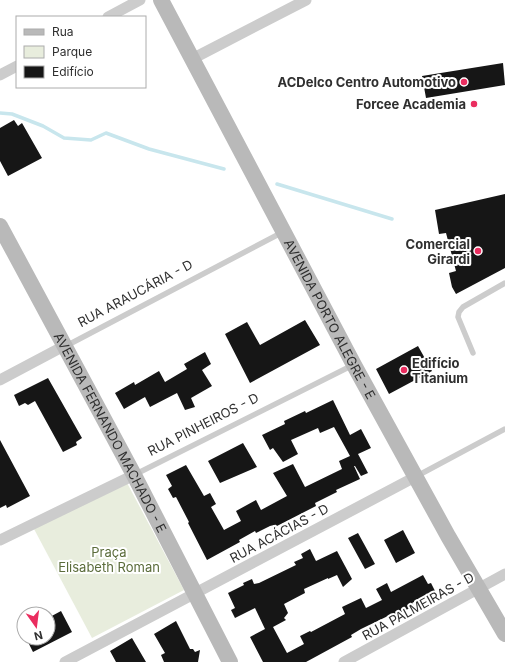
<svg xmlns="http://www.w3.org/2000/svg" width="505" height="662" font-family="Inter,sans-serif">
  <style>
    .green { fill: #e8eddd }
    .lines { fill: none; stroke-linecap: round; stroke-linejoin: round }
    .stream { stroke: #c8e6ed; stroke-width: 3.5 }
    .building { fill: #161616 }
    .lane { stroke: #ccc; stroke-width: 5.5 }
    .street { stroke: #ccc; stroke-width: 11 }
    .secondary { stroke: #b9b9b9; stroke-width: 16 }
    .poi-dot { fill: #ea2d5f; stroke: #fff; stroke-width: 1.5 }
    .labels { text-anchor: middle; stroke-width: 4; stroke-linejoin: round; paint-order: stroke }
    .poi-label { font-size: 13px; font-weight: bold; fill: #2f2f2f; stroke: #fff; text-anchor: end }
    .street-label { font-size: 13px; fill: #2f2f2f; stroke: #fff }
    .park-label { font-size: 13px; fill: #5b6c3b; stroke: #fff }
  </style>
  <rect width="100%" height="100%" fill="#fff"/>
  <path class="green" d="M126,481L184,590L92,638L34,529Z"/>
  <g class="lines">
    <path class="stream" d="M0,113L12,114L43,126L64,138L91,140L106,133L149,149L224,169
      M277,184L392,219"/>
  </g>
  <path class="building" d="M503,63L505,85L426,98L422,76Z
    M14,120L18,126L22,123L42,158L8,176L0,161V128Z
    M505,194V268L456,294L452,287L449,273L456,271L446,233L439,234L435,210Z
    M305,320L320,345L250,383L225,334L247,322L260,345Z
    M418,346L432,371L389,394L376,369Z
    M205,352L211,364L202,370L212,386L191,398L195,407L185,410L177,393L150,407L145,397L124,409L115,393L134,382L135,385L159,371L165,382L187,369L184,364Z
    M48,378L82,438L76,442L77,445L63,452L35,401L28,405L25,403L19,406L14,395Z
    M333,400L350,435L361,429L371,448L358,454L368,473L361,476L355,466H354L360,479L336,490L337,492L315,503L316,506L275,527L274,525L270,526L256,533L255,531L239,540L240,542L207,560L188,523L189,522L176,497L173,498L168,489L172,486L166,475L186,465L204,496L210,493L216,504L211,507L224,530L241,521L236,511L256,500L261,510L287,496L273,473L293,464L305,487L342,469L339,461L350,456L334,427L320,433L318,428L291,440L298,454L283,462L273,448L270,450L262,435L285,424L284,421L305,411L306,413Z
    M0,440L30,496L7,508L6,505L0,508Z
    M243,443L257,467L220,483L208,461Z
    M403,530L415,553L396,563L384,540Z
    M358,533L375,564L365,569L348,538Z
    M310,549L316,561L337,551L352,579L343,587L337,575L328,579V578L304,589L305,593L284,604L288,613L284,618L286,620L273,627L287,653L304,644L300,636L310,631L311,632L345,614L342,607L361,598L366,608L382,600L376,589L387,583L391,592L423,575L428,584L431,583L435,591L412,603L414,606L392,617L390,615L361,629L351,635L352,637L306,662H263L250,637L265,629L255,608L235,618L231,610L235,608L228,593L244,585L243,583L252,579L254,584L259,583L296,565L294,562L303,558L301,554Z
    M61,611L72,632L33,652L26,638H48V618Z
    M176,621L190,649H193L195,652L200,650L198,662H164L161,655L165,653L154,634Z
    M132,638L146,662H116L110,651Z"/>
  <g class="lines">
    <path class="lane" d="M66,346L281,233
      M473,353L458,317L459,312L463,307L505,283
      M136,474L353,365
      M417,476L505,429"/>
    <path class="street" d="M108,17L140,0
      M192,59L306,0
      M0,75L17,66
      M0,380L64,346
      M0,540L134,475
      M65,662L415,477
      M344,662L505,574"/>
    <g class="secondary">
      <path id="s1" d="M161,0L354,365L448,536L505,634"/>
      <path id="s2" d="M0,226L134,475L230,662"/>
    </g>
  </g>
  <g class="poi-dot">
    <circle cx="464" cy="82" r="4"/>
    <circle cx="474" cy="104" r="4"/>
    <circle cx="478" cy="251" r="4"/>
    <circle cx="404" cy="370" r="4"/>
  </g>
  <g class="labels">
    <g class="poi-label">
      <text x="456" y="87">ACDelco Centro Automotivo</text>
      <text x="466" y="109">Forcee Academia</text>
      <text x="470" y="249">Comercial<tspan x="470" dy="15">Girardi</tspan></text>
      <text x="412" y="368" text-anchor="start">Edifício<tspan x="412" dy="15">Titanium</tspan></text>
    </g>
    <g class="street-label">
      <text transform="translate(135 293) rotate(-28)" y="5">RUA ARAUCÁRIA - D</text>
      <text dy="5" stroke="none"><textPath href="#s1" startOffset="361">AVENIDA PORTO ALEGRE - E</textPath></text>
      <text transform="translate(203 424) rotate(-27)" y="5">RUA PINHEIROS - D</text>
      <text dy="5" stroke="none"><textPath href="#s2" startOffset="234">AVENIDA FERNANDO MACHADO - E</textPath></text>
      <text transform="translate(279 533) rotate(-28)" y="5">RUA ACÁCIAS - D</text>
      <text transform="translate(418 606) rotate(-29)" y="5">RUA PALMEIRAS - D</text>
    </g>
    <g class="park-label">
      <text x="109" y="557">Praça<tspan x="109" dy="15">Elisabeth Roman</tspan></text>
    </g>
  </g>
  <rect x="16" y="16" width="130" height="72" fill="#ffffff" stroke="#acacac"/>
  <rect x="24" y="29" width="20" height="6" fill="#b9b9b9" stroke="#acacac"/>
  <text x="52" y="36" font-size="12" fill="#2f2f2f">Rua</text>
  <rect x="24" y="46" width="20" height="12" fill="#e8eddd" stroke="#acacac"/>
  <text x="52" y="56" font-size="12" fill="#2f2f2f">Parque</text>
  <rect x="24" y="66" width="20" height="12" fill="#161616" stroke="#acacac"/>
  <text x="52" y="76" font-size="12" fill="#2f2f2f">Edifício</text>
  <g transform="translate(36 626) rotate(166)"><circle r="19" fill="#ffffff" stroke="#acacac"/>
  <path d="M0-3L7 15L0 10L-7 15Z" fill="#ea2d5f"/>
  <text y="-6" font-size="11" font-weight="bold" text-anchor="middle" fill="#2f2f2f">N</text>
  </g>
</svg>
